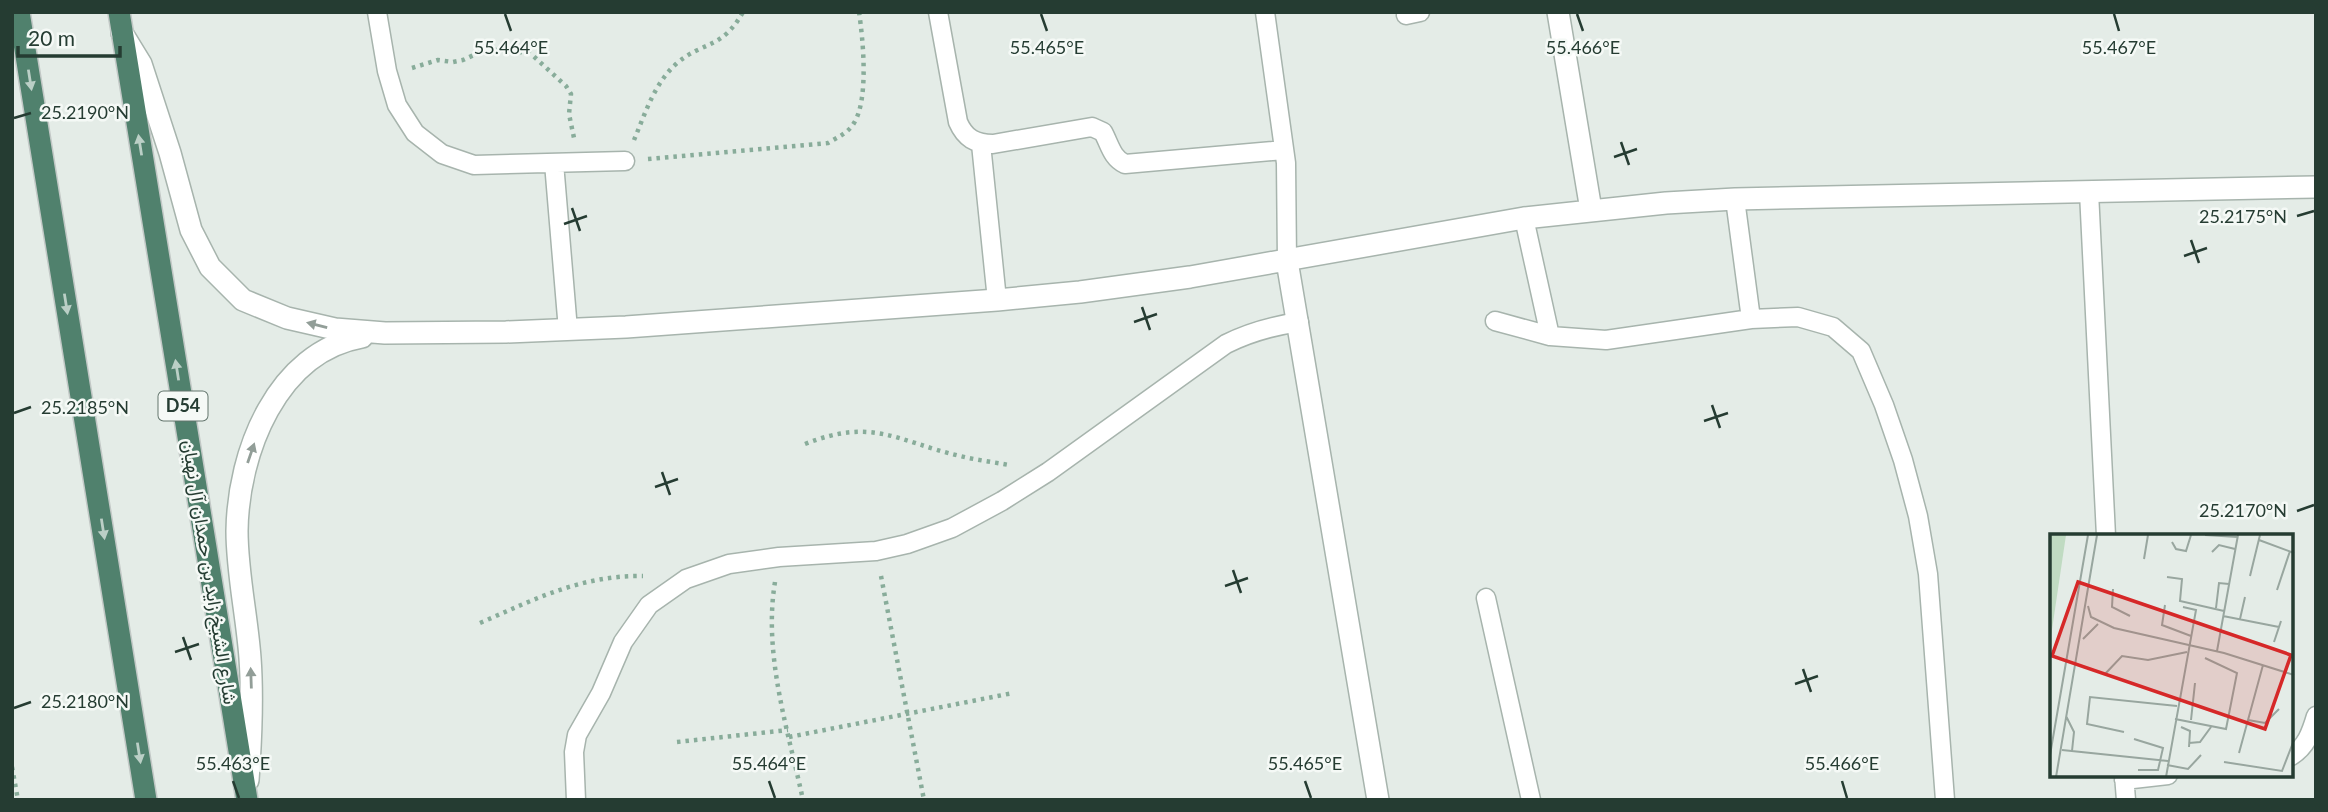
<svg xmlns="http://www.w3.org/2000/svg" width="2328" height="812" font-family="Lato,Vazirmatn,sans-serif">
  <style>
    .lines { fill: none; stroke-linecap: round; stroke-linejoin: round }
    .service-casing { stroke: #a7b4ad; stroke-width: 21 }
    .minor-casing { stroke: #a7b4ad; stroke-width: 24 }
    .trunk-casing { stroke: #c2c8c6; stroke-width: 24 }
    .path { stroke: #88ac9a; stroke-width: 4.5; stroke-dasharray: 3.5 5; stroke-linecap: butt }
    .service { stroke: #fff; stroke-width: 18 }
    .minor { stroke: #fff; stroke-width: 21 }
    .trunk { stroke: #50816d; stroke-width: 21 }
    .oneway { fill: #bbcfc6 }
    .oneway2 { fill: #929e98 }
    .ticks { fill: none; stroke: #253c32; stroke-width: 2.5 }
    .labels { text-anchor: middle; stroke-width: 5; stroke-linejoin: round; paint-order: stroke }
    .shield { fill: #f5f9f6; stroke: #63756d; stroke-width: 2 }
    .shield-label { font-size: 18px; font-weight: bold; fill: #253c32 }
    .street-label { font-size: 19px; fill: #253c32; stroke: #f5f9f6 }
    .inset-road { fill: none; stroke: #98a69f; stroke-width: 2 }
    .view { fill: #d62828; fill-opacity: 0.15; stroke: #d62828; stroke-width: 3.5 }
    .inset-edge { fill: none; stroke: #253c32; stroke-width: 3.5 }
    .ticks-label { font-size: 18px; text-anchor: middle; fill: #253c32; stroke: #f5f9f6; stroke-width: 5; stroke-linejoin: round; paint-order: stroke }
  </style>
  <rect width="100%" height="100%" fill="#e4ece7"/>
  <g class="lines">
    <defs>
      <path id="service" d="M377,12L387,71L397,105L415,133L442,154L474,165L625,161
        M938,12L958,122C965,138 975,144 993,144L1092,127L1103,132C1110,145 1112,158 1125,164L1284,150
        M1265,12L1286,163L1287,261
        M1406,15L1420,12
        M981,144L997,300
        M554,163L568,330
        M2089,192L2106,536
        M1735,199L1751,319
        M1524,218L1550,336
        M1495,321L1550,336L1606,340L1751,319L1798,317L1833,327L1861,351L1884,405L1903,460L1918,516L1928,574L1945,800
        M1486,598L1531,800
        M2291,756C2306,747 2311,733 2316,716
        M2124,775L2126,800
        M2124,780L2168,775
        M576,800L574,752L577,735L601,693L623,642L649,605L686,579L729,564L779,557L876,551L907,544L952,528L1002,501L1048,472L1226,344C1250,332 1272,326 1299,322"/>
      <path id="minor" d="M1558,12L1591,210
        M122,33L141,64L170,153L191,230L210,267L243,300L287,318L335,329L385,333L506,332L626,327L997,300L1080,292L1190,277L1524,218L1666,203L1735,199L2316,187
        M1287,261L1378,800
        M248,780C251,739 253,699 250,658C247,616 237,573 237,531C238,452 277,352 362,337"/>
      <path id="trunk" d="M19,12L146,800
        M119,12L247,800"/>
    </defs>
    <use href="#service" class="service-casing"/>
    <use href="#minor" class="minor-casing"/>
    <use href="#trunk" class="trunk-casing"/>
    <path class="path" d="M412,68L438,60L453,62L463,60L487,49L530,53L566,86L571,94L569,114L574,138
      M634,140C645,114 654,84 676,64C702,41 722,50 743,12
      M648,159L828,143C838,137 848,133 854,123C869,99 863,39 859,12
      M805,444C873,417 896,441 960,456C976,460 993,462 1009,465
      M881,576L924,800
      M775,582C763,654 788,730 803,800
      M480,623C535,599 582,575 643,576
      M789,737L1013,693
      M677,742L788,730
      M12,767L18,800"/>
    <use href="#service" class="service"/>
    <use href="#minor" class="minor"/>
    <use href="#trunk" class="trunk"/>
  </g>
  <defs><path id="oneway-solid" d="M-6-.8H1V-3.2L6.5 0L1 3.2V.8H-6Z" transform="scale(1.75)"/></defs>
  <g class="oneway">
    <use href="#oneway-solid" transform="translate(30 80) rotate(81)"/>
    <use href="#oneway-solid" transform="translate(140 145) rotate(-99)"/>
    <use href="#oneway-solid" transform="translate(66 304) rotate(81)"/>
    <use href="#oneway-solid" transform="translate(177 370) rotate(-99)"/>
    <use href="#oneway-solid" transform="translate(103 529) rotate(81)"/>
    <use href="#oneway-solid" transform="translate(139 753) rotate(81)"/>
  </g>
  <g class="oneway2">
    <use href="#oneway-solid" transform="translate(317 325) rotate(-166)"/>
    <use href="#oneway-solid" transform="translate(251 453) rotate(-71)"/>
    <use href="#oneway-solid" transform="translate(251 678) rotate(-92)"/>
  </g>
  <path class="ticks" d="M505,14L511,31M1041,14L1047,31M1577,14L1583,31M2114,14L2119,31M14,118L31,113M1621,142L1629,165M1614,157L1637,149M572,208L580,231M2297,216L2314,211M564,224L587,216M2191,240L2199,263M2184,256L2207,248M1142,307L1150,330M1134,322L1157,314M1712,405L1720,428M14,413L31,407M1704,421L1728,413M662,472L670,495M655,487L678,479M2297,511L2314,505M1233,570L1241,593M1225,586L1248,578M183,637L191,660M175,652L199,644M1803,669L1811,692M1795,684L1818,676M14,708L31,702M233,781L239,798M769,781L775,798M1305,781L1311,798M1842,781L1847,798"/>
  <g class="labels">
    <rect class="shield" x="158.5" y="391.5" width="49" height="29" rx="5"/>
    <g class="shield-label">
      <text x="183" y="412">D54</text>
    </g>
    <g class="street-label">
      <text transform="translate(210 572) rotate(81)" y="7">شارع الشيخ زايد بن حمدان آل نهيان</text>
    </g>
  </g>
  <g transform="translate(2050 534)">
    <rect width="243" height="243" fill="#e4ece7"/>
    <path d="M0,1H16L0,109Z" fill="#c0dbc2"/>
    <path class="inset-road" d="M155,1L188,3M209,6L244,19M122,8L126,15L136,17L141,1M162,18L169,11L185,15M94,25L98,1M200,42L210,1M117,43L132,45L130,67L174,77M63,55L62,73L80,82M227,56L240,17M115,71L112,91L141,102M38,72L41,83L64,94L174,119L244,141M166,74L169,49L179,50M173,82L229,93M190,85L195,63M33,105L48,90M224,108L231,87M167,117L188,1M55,140L72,122L98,126L137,118M16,182L24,198L22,217M125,185L176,195L187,139L155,124M141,186L145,149M198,186L215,189L229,175M131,193L140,197L139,213M74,198L37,190L40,163L127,172M84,205L113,214L108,236H88M139,209L150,208L161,193M12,216L118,227M189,219L213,131M0,221L38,1M174,228L232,237L244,206M117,231L138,235L151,221M6,243L47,1M116,243L146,76L133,73"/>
    <path class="view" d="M28,48L241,121L215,195L2,122Z"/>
    <rect width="243" height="243" class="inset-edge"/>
  </g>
  <g class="ticks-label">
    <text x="511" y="54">55.464°E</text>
    <text x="1047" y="54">55.465°E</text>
    <text x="1583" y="54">55.466°E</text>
    <text x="2119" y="54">55.467°E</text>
    <text x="85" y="119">25.2190°N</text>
    <text x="2243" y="223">25.2175°N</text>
    <text x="85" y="414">25.2185°N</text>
    <text x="2243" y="517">25.2170°N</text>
    <text x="85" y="708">25.2180°N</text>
    <text x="233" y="770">55.463°E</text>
    <text x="769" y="770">55.464°E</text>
    <text x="1305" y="770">55.465°E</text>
    <text x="1842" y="770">55.466°E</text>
  </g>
  <rect width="2328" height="812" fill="none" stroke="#253c32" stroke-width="28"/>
  <path d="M18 46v10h102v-10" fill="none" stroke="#253c32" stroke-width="3.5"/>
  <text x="28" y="46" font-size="21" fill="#253c32" stroke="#f5f9f6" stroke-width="5" paint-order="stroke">20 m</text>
</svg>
